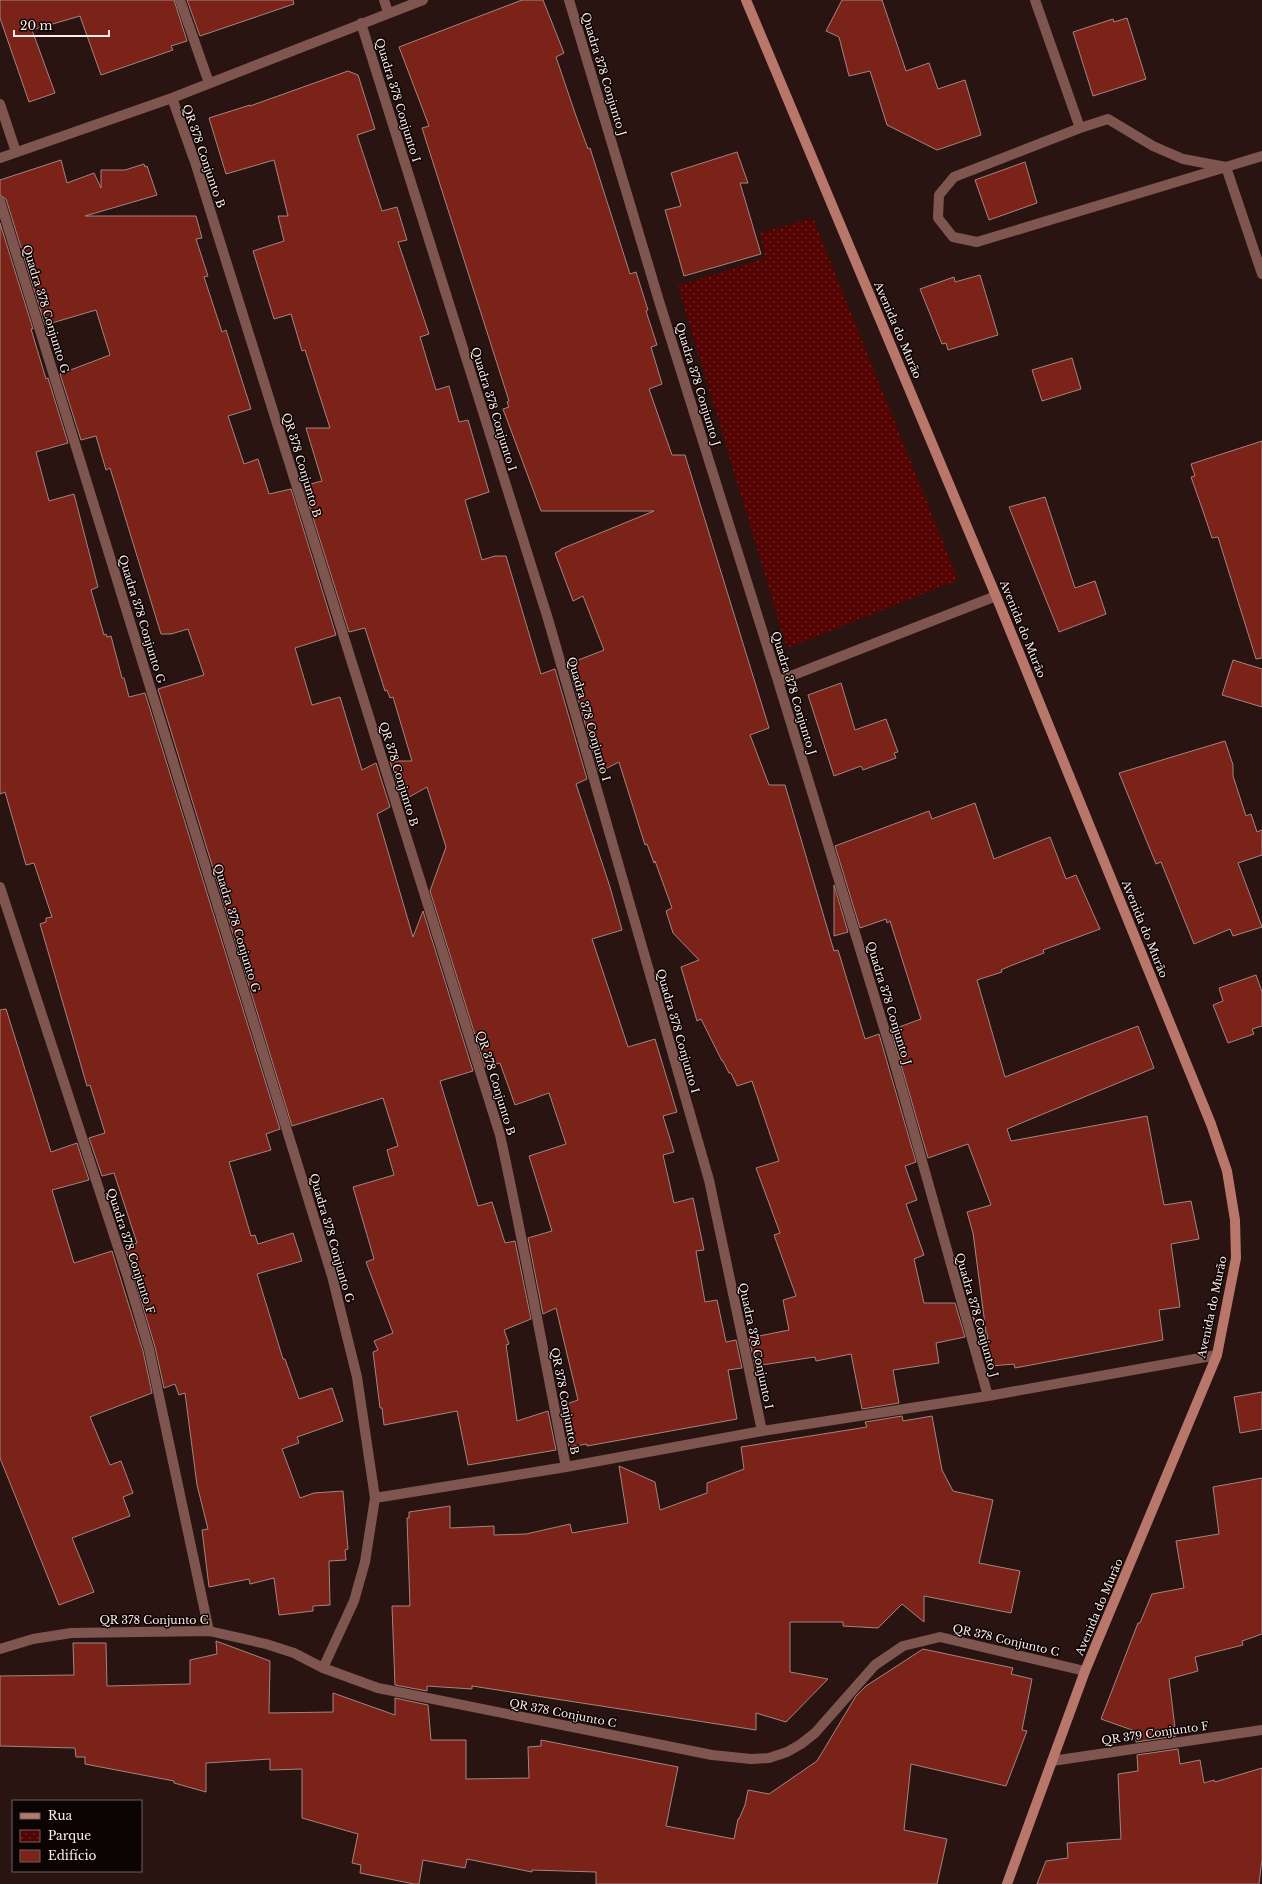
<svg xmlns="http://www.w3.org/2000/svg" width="1262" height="1884" font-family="'Libre Baskerville',serif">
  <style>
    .park { fill: url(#park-dots) }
    .building { fill: #7b2219; stroke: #a28581 }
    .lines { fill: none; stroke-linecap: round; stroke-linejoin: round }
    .street { stroke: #7f564f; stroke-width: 10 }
    .secondary { stroke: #b9776c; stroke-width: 10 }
    .labels { text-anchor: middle; stroke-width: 3; stroke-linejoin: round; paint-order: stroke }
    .street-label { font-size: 11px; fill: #fcece9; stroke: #0c0403 }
  </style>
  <defs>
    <pattern id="park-dots" width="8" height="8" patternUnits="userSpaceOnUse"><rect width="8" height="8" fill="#530402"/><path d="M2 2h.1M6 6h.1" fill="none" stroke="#6d2927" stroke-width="1.8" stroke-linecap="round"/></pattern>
  </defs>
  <rect width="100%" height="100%" fill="#2a1411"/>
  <path class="park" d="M813,218L958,580L787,648L678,286L765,258L760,233Z"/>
  <path class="building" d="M0,0H174L187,41L171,46L173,50L101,75L80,16L32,30L55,93L29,102L0,18Z
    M187,0H293L294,4L200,36Z
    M522,0H543L564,53L556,57L576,116L588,149L590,148L630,274L636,272L648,310L646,311L657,345L651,347L662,384L649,389L672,455H685L769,728L750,735L769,785H785L834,951L838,950L865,1039L879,1034L916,1162L905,1166L917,1200L906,1204L924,1255L914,1259L924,1303H955L965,1337L936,1343L939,1363L893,1370L899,1403L862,1409L851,1354L816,1361L815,1357L755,1366L749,1338L789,1330L783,1300L796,1296L774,1235L780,1233L756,1168L779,1161L752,1081L737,1086L731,1073H729L723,1061H722L701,1019L697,1021L681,967L699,960L673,933L666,911L672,908L655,861L654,863L647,844L645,845L619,762L599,772L568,664L604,650L583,596L573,601L555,553L561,550V549L654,511H541L503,409L509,407L507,402L509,401L422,128L429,126L399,47Z
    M842,0H882L906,71L929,63L938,89L965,80L981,135L937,150L887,125L870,71L849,76L839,37L826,31Z
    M1127,18L1146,79L1093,96L1073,32L1113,19L1114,22Z
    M348,71L358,75L375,129L357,135L382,211L397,207L407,240L398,242L429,334L420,337L436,390L449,386L459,422L468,420L489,492L465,500L482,560L495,556H506L541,674L555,669L587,779L576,784L610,887L622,930L592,939L628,1047L655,1039L677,1112L663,1116L674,1152L663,1155L674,1203L693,1198L704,1250L696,1251L705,1302L717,1300L726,1342L736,1340L742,1368L728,1370L737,1419L587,1446V1444L569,1447L561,1406L578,1400L556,1308L543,1314L528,1238L552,1231L529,1156L566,1144L549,1093L515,1105L500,1063L485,1067L430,891L446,847L427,787L402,801L390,761H412L393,697L390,698L387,690L385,691L365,628L349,632L303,486L322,481L306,428H330L305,350L302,351L291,314L274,319L253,251L284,241L278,216H288L274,160L226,174L209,118L250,105V106Z
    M737,152L748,183H740L761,254L684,276L665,210L681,206L671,173Z
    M61,160L67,183L94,173L101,188V170H125L144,164L145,167L147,166L157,195L85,216H196L202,238L196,239L208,276L204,277L222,332L226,330L251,409L228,416L244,464L258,459L269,494L291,489L336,635L295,648L312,705L340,697L362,770L376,763L390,807L377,814L413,937L423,911L473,1071L440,1081L478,1206L492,1202L505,1243L515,1241L531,1319L504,1330L509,1344L506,1345L517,1421L548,1411L556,1450L468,1465L457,1411L384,1425L382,1408H380L373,1352L378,1350L374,1341L393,1333L366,1262L374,1259L353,1187L394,1175L387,1150L398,1146L383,1098L292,1126L158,689L204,675L188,629L171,634H161L110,468L106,470L96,436L81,440L60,374L110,355L96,310L45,325L6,199L0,195V180Z
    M1025,162L1037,203L989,220L975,180Z
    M0,223L33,329H31L46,379L48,378L68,443L36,452L49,501L74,494L98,587L91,590L104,635L106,634L107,637L111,636L122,678H124L129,697L145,693L280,1129L266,1134L271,1150L229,1162L251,1236L255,1235L258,1244L293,1233L302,1261L257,1274L283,1359H285L299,1399L332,1388L343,1421L297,1437L299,1443L282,1449L300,1498L314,1493L343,1491L348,1549L345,1550L346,1560L329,1561L330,1605L313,1606V1611L279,1615L274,1578L250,1584L249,1579L209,1587L202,1530L208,1529L197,1485L185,1393L179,1395L175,1384L164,1388L155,1347L125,1247L137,1243L114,1173L102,1176L89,1138L105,1133L90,1085L87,1086L40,924L46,922V918L52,917L34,863L26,865L5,792L0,794Z
    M980,275L998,335L948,350L946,343L942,344L920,289L954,277L955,282Z
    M1072,358L1081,389L1042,401L1032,370Z
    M1262,441V658L1256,659L1218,537L1212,538L1203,511L1191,477L1195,476L1191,464Z
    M1045,497L1075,588L1095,581L1106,614L1059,632L1009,507Z
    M1233,660L1262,669V707L1222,695Z
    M841,683L855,730L886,719L898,752L894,753L896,758L863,770L861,766L834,776L808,695Z
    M1225,741L1233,765V776L1246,816L1251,814L1257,832L1262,830V855L1238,863L1262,927L1233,936L1230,929L1194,944L1161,862L1156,864L1119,773Z
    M975,803L994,859L1050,837L1066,879L1076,875L1100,929L1043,950L1044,953L1010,966L1001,970L1002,972L977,980L1005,1077L1138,1026L1154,1068L1007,1129L1011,1141L1147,1116L1164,1205L1191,1201L1199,1239L1171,1244L1180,1307L1159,1310L1163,1340L1015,1368L1014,1364L991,1366L987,1333L978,1335L973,1317L986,1332L973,1233L967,1212L991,1205L968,1144L928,1158L891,1030L921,1019L890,921L887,923L886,919L860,928L835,846L929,811L932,819Z
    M834,885L848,932L834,936Z
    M1256,975L1262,992V1026L1252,1029L1254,1034L1228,1043L1213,1005L1223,1001L1219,988Z
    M6,1009L51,1152L77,1143L89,1180L52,1190L74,1263L112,1251L143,1351L152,1393L90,1417L110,1465L121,1461L133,1493L123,1497L130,1516L72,1538L94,1592L59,1605L0,1458V1010Z
    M1262,1392V1429L1240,1433L1234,1397Z
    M902,1416L903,1421L932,1416L942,1470L953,1491L993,1500L979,1563L1020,1571L1011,1613L924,1596V1622L902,1604L878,1628L843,1626V1622H790V1672L828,1679L786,1722L756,1713V1730L472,1686V1689L427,1686V1691L395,1685L392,1606H410L407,1518H409V1512L450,1506V1528L494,1526V1535L526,1534L570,1524L572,1533L628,1523L619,1466L655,1482L660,1510L707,1493V1483L744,1469L741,1447L867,1427L865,1422Z
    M1262,1478V1634L1242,1641L1243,1645L1195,1657L1198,1671L1169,1679L1176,1736L1136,1742L1135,1731L1101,1719L1138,1623H1140L1152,1594L1184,1588L1176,1541L1219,1534L1213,1487Z
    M216,1641L270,1661L269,1713L333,1712V1693L395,1715V1698L428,1705L431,1740H466V1779L529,1778L528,1747L541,1746V1740L678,1767L666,1826L734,1839L738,1819H739L745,1805L748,1790L769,1794L817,1761L856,1696L866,1686L923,1649L1013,1668L1011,1674L1032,1679L1022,1730L1027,1731L1006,1786L911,1764L904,1830L947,1839L937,1884H596V1872L532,1870V1872L467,1859L465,1868L423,1860L419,1884H414L360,1873L361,1865L352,1863L358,1834L302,1818V1769L270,1770V1759L206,1763V1792L174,1783V1781L85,1764V1757H76L75,1748L0,1746V1676L74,1675L73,1643H106L107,1686L190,1684V1660L217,1654Z
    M1178,1749L1180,1764L1200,1760L1204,1783L1214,1780L1215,1782L1262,1768V1859L1259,1884H1037L1046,1861L1068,1858L1067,1843L1121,1839L1118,1774L1138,1771L1137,1755Z"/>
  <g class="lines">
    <path class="street" d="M180,0L209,83
      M384,0L388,12
      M569,0L659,301L778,681L892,1054L988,1396
      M1035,0L1080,128
      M361,23L548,619L709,1180L762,1431
      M172,98L195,162L500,1135C524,1245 544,1356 566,1467
      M0,104L16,152
      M1262,156L1226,167L977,242L953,237L938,218L939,195L954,177L1080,128L1108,119L1153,146L1183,159L1226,167L1262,274
      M0,158L172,98L423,0
      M0,201L332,1276L357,1377L375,1498L365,1562L354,1601L323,1668
      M778,681L996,596
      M0,887L128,1278L149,1349L209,1631
      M375,1498L566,1467L762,1431L988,1396L1217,1355
      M0,1649L33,1639L71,1633L209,1631L266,1644L294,1653L323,1668L378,1688L712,1755L751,1759L769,1758L787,1752L801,1744L815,1733L875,1665L903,1646L940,1637L1085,1671
      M1052,1761L1262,1730"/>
    <path class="secondary" d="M746,0L996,596L1211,1124L1227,1171L1235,1220L1236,1258L1217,1355L1085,1671L1007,1884"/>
  </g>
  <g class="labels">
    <g class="street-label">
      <text transform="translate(604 74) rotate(73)" y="4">Quadra 378 Conjunto J</text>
      <text transform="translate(398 100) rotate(73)" y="4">Quadra 378 Conjunto I</text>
      <text transform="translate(204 156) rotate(71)" y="4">QR 378 Conjunto B</text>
      <text transform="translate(46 309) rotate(73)" y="4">Quadra 378 Conjunto G</text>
      <text transform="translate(898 330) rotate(67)" y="4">Avenida do Murão</text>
      <text transform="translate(698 384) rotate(73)" y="4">Quadra 378 Conjunto J</text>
      <text transform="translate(494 409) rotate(73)" y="4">Quadra 378 Conjunto I</text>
      <text transform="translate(302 465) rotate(73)" y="4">QR 378 Conjunto B</text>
      <text transform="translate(142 619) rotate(73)" y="4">Quadra 378 Conjunto G</text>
      <text transform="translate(1023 629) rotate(68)" y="4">Avenida do Murão</text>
      <text transform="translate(794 693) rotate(73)" y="4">Quadra 378 Conjunto J</text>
      <text transform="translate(589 719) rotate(74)" y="4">Quadra 378 Conjunto I</text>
      <text transform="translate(399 774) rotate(73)" y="4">QR 378 Conjunto B</text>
      <text transform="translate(237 928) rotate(73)" y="4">Quadra 378 Conjunto G</text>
      <text transform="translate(1145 929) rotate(68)" y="4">Avenida do Murão</text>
      <text transform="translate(889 1003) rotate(73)" y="4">Quadra 378 Conjunto J</text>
      <text transform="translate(678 1031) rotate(74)" y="4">Quadra 378 Conjunto I</text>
      <text transform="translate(496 1083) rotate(73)" y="4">QR 378 Conjunto B</text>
      <text transform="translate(332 1238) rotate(74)" y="4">Quadra 378 Conjunto G</text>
      <text transform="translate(131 1251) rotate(72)" y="4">Quadra 378 Conjunto F</text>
      <text transform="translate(1212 1307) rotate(-78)" y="4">Avenida do Murão</text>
      <text transform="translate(977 1315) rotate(74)" y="4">Quadra 378 Conjunto J</text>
      <text transform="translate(756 1346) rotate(78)" y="4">Quadra 378 Conjunto I</text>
      <text transform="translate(565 1401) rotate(79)" y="4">QR 378 Conjunto B</text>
      <text transform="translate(1099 1607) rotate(-67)" y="4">Avenida do Murão</text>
      <text x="154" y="1624">QR 378 Conjunto C</text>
      <text transform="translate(1006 1640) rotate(13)" y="4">QR 378 Conjunto C</text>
      <text transform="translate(563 1713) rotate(11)" y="4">QR 378 Conjunto C</text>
      <text transform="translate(1155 1733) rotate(-8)" y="4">QR 379 Conjunto F</text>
    </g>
  </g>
  <rect x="12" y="1800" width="130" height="72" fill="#0c0403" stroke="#6c615f"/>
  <rect x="20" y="1813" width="20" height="6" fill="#b9776c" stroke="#6c615f"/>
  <text x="48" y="1820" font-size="12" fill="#fcece9">Rua</text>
  <rect x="20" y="1830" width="20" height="12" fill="url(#park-dots)" stroke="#6c615f"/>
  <text x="48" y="1840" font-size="12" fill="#fcece9">Parque</text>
  <rect x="20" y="1850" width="20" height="12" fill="#7b2219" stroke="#6c615f"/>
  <text x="48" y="1860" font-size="12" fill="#fcece9">Edifício</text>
  <path d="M14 30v6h95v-6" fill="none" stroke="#fcece9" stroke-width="2"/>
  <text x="20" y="30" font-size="12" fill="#fcece9" stroke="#0c0403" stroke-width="3" paint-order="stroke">20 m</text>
</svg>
